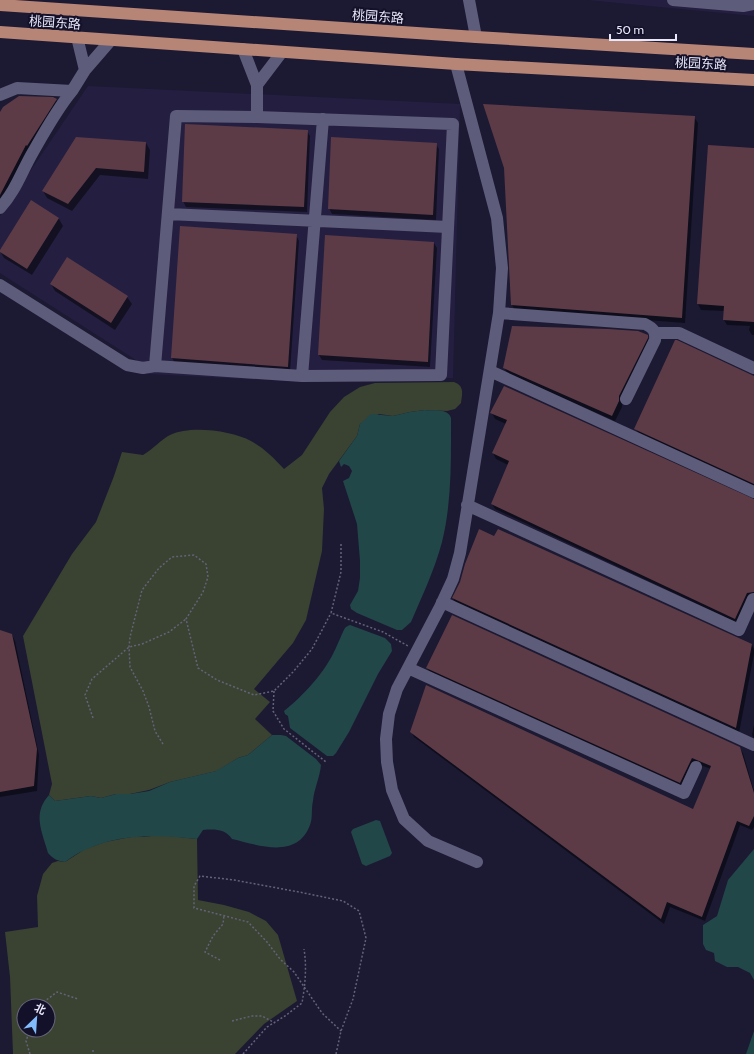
<svg xmlns="http://www.w3.org/2000/svg" width="754" height="1054" font-family="Cabin,'Noto Sans SC',sans-serif">
  <style>
    .built { fill: #241f40 }
    .green { fill: #3a4231; fill-rule: evenodd }
    .water { fill: #214748 }
    .shadow { fill: #0007 }
    .building { fill: #5c3b47 }
    .lines { fill: none; stroke-linecap: round; stroke-linejoin: round }
    .path { stroke: #646279; stroke-width: 1.5; stroke-dasharray: 2 2; stroke-linecap: butt }
    .minor { stroke: #5e5c7b; stroke-width: 12 }
    .major { stroke: #b78576; stroke-width: 12 }
    .labels { text-anchor: middle; stroke-width: 4; stroke-linejoin: round; paint-order: stroke }
    .street-label { font-size: 13px; fill: #e8e8fa; stroke: #131029 }
  </style>
  <rect width="100%" height="100%" fill="#1c1933"/>
  <path class="built" d="M588,0H754V16Z
    M88,86L460,104L453,378L308,382L149,374L136,360L0,273V216Z"/>
  <path class="green" d="M454,382C465,386 462,394 461,403L455,409L447,411L425,410L410,412L393,416L379,414L360,424L357,436L329,474L322,488L324,509L322,551L306,620L293,643L254,689L270,702L255,719L272,735L248,755L238,758L217,771L170,782L149,790L130,794H116L101,798L91,796L55,801L49,795L52,784L23,636L72,554L96,522L114,476L122,452L143,455C152,450 163,438 170,435C191,425 232,431 251,441C264,448 274,458 284,469L302,455L330,412L344,397L360,387L375,383Z
    M160,835L197,839L198,900L224,905L249,912L266,921L278,935L297,1001L264,1024L235,1054H13L10,977L5,932L38,927L37,896L43,874L52,863L58,861L65,862L85,849L105,842L136,836L143,837ZM24,1006H48V1030H24Z"/>
  <path class="water" d="M425,410C434,411 448,408 451,418C451,459 452,502 442,542C435,569 422,596 411,622L402,630H397L357,613L351,609L350,605L358,591L360,578V561L357,524L343,481L349,478L352,471L349,466L344,464L341,467L339,461L357,436L360,424L371,414L393,416L410,412Z
    M350,625L385,638L391,644L392,651L378,674L349,732L336,753L333,756H327L290,728L288,716L285,714L284,711C302,697 323,674 333,654C336,649 343,631 345,628C347,626 348,626 350,625Z
    M272,735H281L286,736L316,759L321,765C320,777 314,789 313,801C311,809 313,818 310,825C297,860 258,845 232,839C225,829 215,829 203,830L197,839C159,835 122,833 87,849C79,852 72,857 65,862C58,861 53,859 48,853C42,831 32,814 49,795L55,801L91,796L101,798L116,794H130L149,791L170,782L216,771L238,758L248,755Z
    M376,820L380,821L392,853L390,856L366,866L362,864L351,832L353,829Z
    M754,849V980L750,973L738,967H727L715,961L714,953L706,950L703,944V925L717,916L728,880Z
    M754,1031V1054H746Z"/>
  <path class="shadow" d="M56,100L60,107L0,202V114Z
    M694,117L698,123L685,323L515,310L512,305Z
    M307,131L310,136L307,212L186,207L183,201Z
    M146,143L150,150L148,179L100,175L72,211L47,198L43,191Z
    M436,144L439,149L436,220L332,214L329,208Z
    M709,146L754,149V335H752L749,330L750,326L727,325L724,320L725,311L701,310L698,304Z
    M32,202L59,219L63,226L32,275L4,258L0,251Z
    M296,235L299,241L290,372L175,363L172,358Z
    M434,243L437,248L430,367L322,360L319,355Z
    M67,258L127,297L132,304L115,330L55,291L51,284Z
    M647,336L650,342L622,402V407L615,421L507,373L504,367Z
    M754,377V487L639,434L636,429Z
    M492,413L754,500V597L738,623L495,509L492,504L508,465L496,459L493,453L506,424L495,419Z
    M453,598L752,645L754,649V654L739,733L456,604Z
    M0,631L12,635L15,641L39,755L37,791L0,797Z
    M427,668L739,748L743,753L754,791V827L752,830L740,825L705,921L670,907L664,924L414,737L411,731L694,810L711,769L695,763L683,788L431,673Z
    M754,725V739L752,735Z"/>
  <path class="building" d="M19,96L53,97L57,99L27,146L26,145L0,195V112L3,107Z
    M483,104L695,116L682,318L511,305L504,168Z
    M185,124L308,130L304,207L182,202Z
    M76,137L146,142L144,172L96,168L68,204L42,191Z
    M331,137L437,143L433,215L328,209Z
    M708,145L754,148V322L723,320L724,306L697,304Z
    M31,200L59,218L27,269L0,252V250Z
    M180,226L297,234L288,367L171,358Z
    M325,235L434,242L428,362L318,355Z
    M67,257L128,296L111,323L50,284Z
    M512,326L608,329L638,331L648,335V338L619,396V401L612,416L503,368Z
    M675,340H677L754,376V484L634,429Z
    M504,386L754,499V592L747,593L735,619L491,504L509,461L492,453L507,420L490,413Z
    M479,529L494,536L498,529L752,644L736,728L452,598L460,582L465,564Z
    M452,615L740,747L754,793V816L749,826L737,821L702,917L667,902L661,919L410,732L426,685L693,809L711,766L692,758L680,783L426,668Z
    M0,630L12,634L37,749L34,786L0,792Z"/>
  <g class="lines">
    <path class="path" d="M341,544V572L331,613L383,632L408,646
      M274,691L273,711L284,729L326,762
      M93,718L85,695L92,679L129,647L142,644L169,632L186,619
      M163,744L155,731L149,707L143,691L130,667L129,647L130,637L142,590L159,568L172,557L194,555L206,564L208,577L203,592L186,619L198,668L217,680L254,695L274,691L293,672L312,649L331,613
      M220,960L205,952L213,936L223,924L224,915
      M42,1006L45,1001L57,992L78,999
      M232,1021L252,1016H262L275,1023
      M93,1050V1054
      M30,1054L26,1041L30,1030
      M243,1054L267,1027L285,1016L302,1003C305,986 307,967 304,949
      M336,1054L341,1031L353,999L366,938L359,911L343,901L299,892L234,880L200,876L194,886V908L248,922L267,942L280,959L294,972L322,1013L341,1031"/>
    <path class="minor" d="M469,0L476,37
      M673,0L743,6L754,4
      M77,37L85,70
      M243,49L257,85L282,52
      M456,64L497,218L502,268L499,313L460,553L453,579L440,607L397,689L389,714L386,739L387,762L392,790L404,819L428,841L477,862
      M257,85V117L176,116L155,366L302,376L441,375L453,124L257,117
      M0,95L17,88L72,91L85,70L111,40
      M0,208C15,192 22,171 33,152C45,131 57,109 72,91
      M168,214L448,227
      M0,285L127,365L143,368L155,366
      M499,313L645,324C653,328 656,331 655,340L626,399
      M656,333H679L754,368
      M490,371L754,492
      M302,376L323,119
      M467,505L739,630L753,599
      M442,602L754,745
      M408,668L684,793L696,767"/>
    <path class="major" d="M0,5L476,37L754,54
      M0,32L456,64L754,80"/>
  </g>
  <g class="labels">
    <g class="street-label">
      <text transform="translate(378 16) rotate(4)" y="5">桃园东路</text>
      <text transform="translate(55 22) rotate(4)" y="5">桃园东路</text>
      <text transform="translate(701 63) rotate(3)" y="5">桃园东路</text>
    </g>
  </g>
  <g transform="translate(36 1018) rotate(25)"><circle r="19" fill="#131029" stroke="#68667d"/>
  <path d="M0-3L7 15L0 10L-7 15Z" fill="#80bdfa"/>
  <text y="-6" font-size="11" font-weight="bold" text-anchor="middle" fill="#e8e8fa">北</text>
  </g>
  <path d="M610 34v6h66v-6" fill="none" stroke="#e8e8fa" stroke-width="2"/>
  <text x="616" y="34" font-size="12" fill="#e8e8fa" stroke="#131029" stroke-width="3" paint-order="stroke">50 m</text>
</svg>
